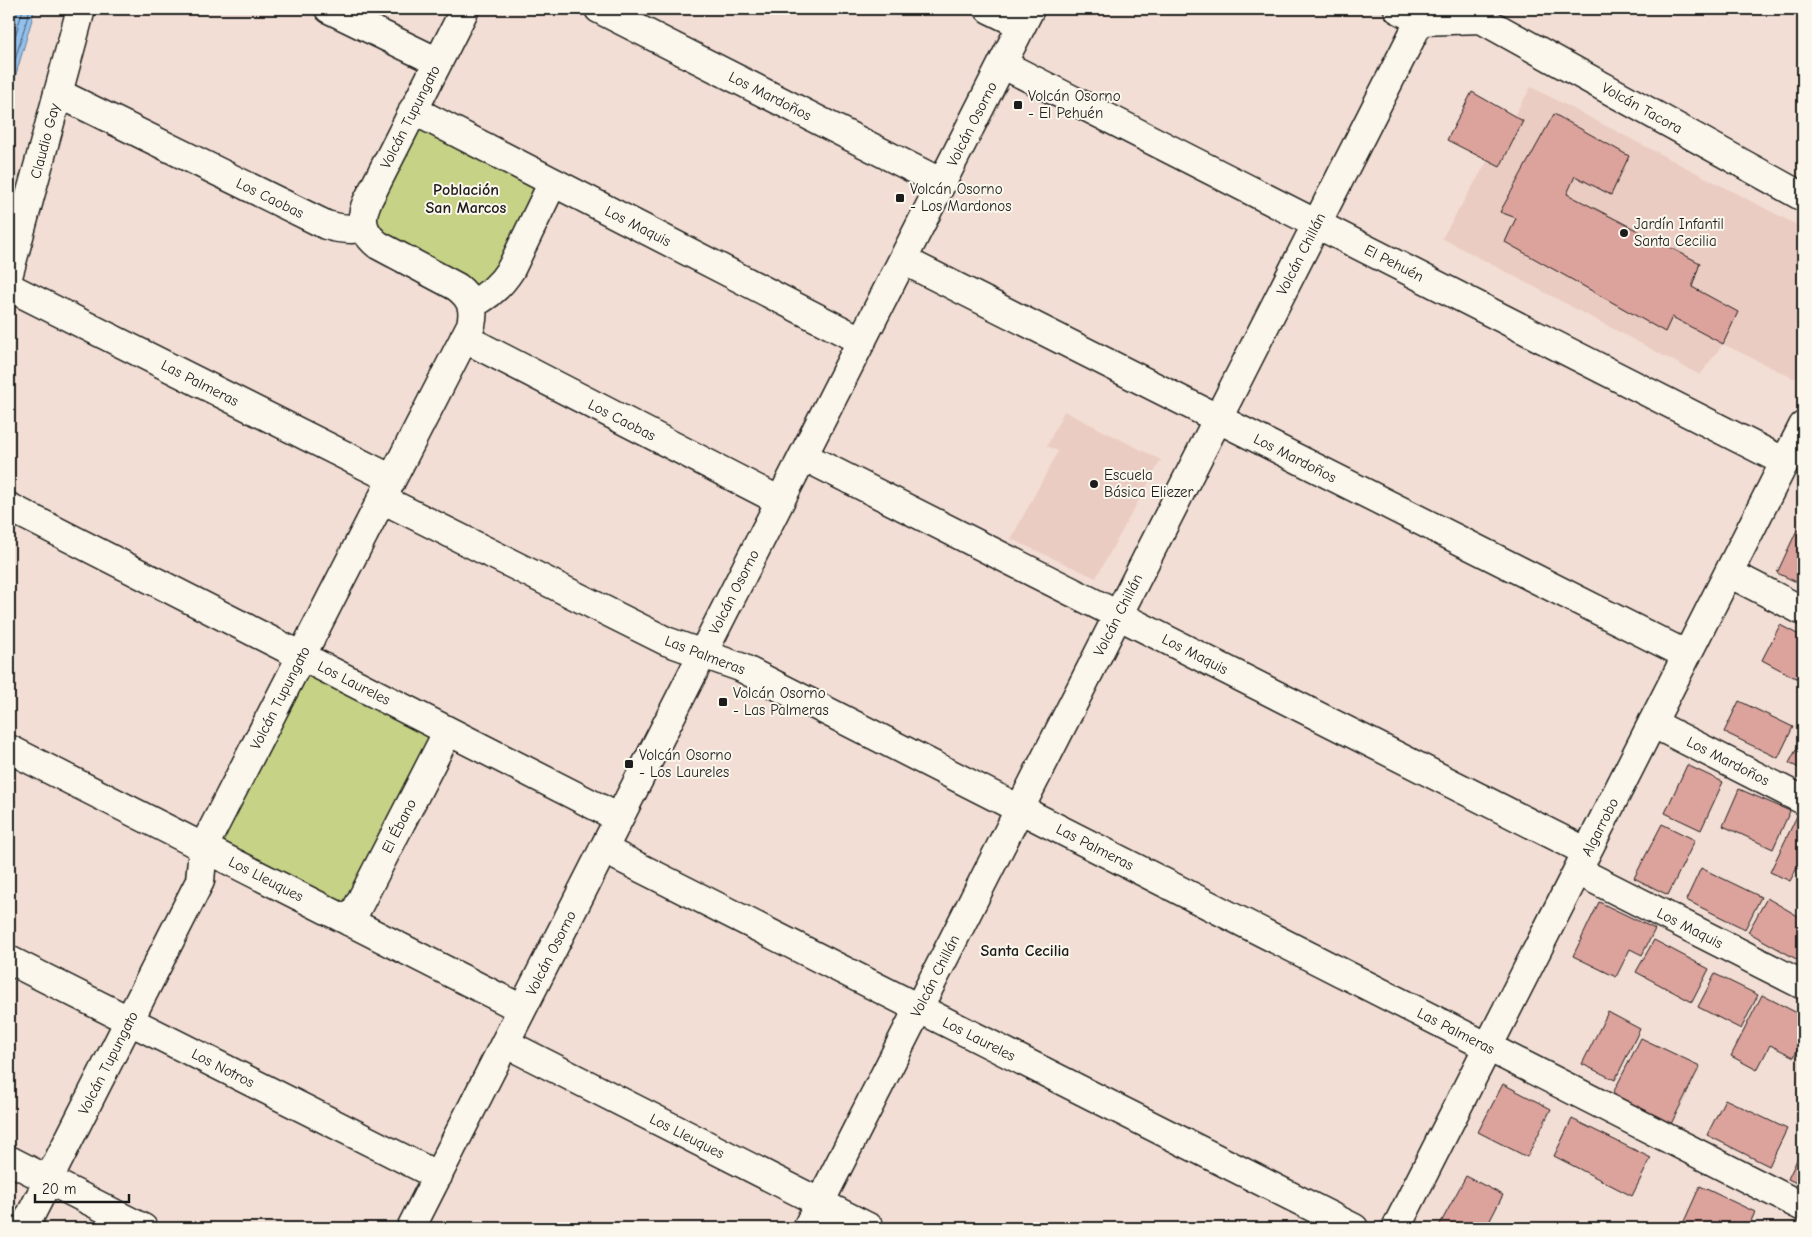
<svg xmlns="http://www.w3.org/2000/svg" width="1812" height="1237" font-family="'Comic Neue',sans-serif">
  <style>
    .built { fill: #ebccc3 }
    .green { fill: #c6d285; stroke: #717750 }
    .water { fill: #93c1ed; stroke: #637f99 }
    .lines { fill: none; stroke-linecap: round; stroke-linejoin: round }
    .shore { stroke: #4c5e70; stroke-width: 1 }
    .building { fill: #dca29c; stroke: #1c1c1c }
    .minor-casing { stroke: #1c1c1c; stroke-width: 31 }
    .tertiary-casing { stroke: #1c1c1c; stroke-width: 31 }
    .minor { stroke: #fbf7ec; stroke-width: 28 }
    .tertiary { stroke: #fbf7ec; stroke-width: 28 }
    .poi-dot { fill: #1c1c1c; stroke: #fbf7ec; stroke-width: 2 }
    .labels { text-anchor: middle; stroke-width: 4; stroke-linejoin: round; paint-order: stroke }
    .street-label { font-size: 15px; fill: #1c1c1c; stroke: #fbf7ec }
    .poi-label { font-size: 15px; fill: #1c1c1c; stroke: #fbf7ec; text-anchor: start }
    .neighbourhood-label { font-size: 16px; font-weight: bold; fill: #1c1c1c; stroke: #fbf7ec }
  </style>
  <rect width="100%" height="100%" fill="#f2ded4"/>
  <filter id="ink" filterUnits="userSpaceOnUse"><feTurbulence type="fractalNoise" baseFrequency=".02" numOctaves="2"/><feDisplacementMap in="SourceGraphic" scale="10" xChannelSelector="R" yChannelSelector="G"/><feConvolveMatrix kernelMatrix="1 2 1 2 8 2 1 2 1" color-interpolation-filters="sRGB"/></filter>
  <g filter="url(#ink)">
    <path class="built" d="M1531,87L1803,228V366L1795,379L1723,344L1700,375L1442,238Z
      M1064,411L1161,460L1096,578L1011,539L1058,451L1047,446Z"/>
    <path class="green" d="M415,114L549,183L502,276L473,299L365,220Z
      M303,660L445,733L349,917L207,847Z"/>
    <path class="water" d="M9,9H35L9,98Z"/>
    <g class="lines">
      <path class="shore" d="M9,58L23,9
        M9,80L30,9"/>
    </g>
    <path class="building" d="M1472,92L1523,121L1500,167L1447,140Z
      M1554,114L1629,156L1611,195L1575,176L1567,194L1700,263L1692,287L1738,312L1723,344L1672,317L1665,332L1505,242L1516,218L1500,212Z
      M1797,530L1803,533V585L1777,573Z
      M1780,625L1803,637V682L1762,660Z
      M1739,701L1793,727L1778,758L1724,732Z
      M1803,737V770L1789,763Z
      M1687,765L1723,782L1701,830L1665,813Z
      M1739,789L1790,811L1773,849L1723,826Z
      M1797,816L1803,819V868L1798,866L1790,881L1770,872Z
      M1662,824L1695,840L1668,895L1634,878Z
      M1701,868L1761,897L1745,929L1686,900Z
      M1767,898L1803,919V951L1798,960L1748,932Z
      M1599,902L1655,929L1642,955L1630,949L1616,977L1573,956Z
      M1654,940L1709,969L1692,1002L1636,972Z
      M1715,974L1758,995L1741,1029L1698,1007Z
      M1762,995L1803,1016V1038L1794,1057L1770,1045L1757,1070L1731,1056Z
      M1608,1012L1640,1029L1615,1080L1582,1064Z
      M1641,1038L1700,1066L1671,1124L1612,1095Z
      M1503,1084L1551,1109L1527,1157L1478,1132Z
      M1725,1099L1787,1129L1769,1166L1707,1135Z
      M1572,1119L1651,1158L1632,1196L1554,1156Z
      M1803,1147V1186L1788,1179Z
      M1466,1176L1503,1195L1486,1228H1438Z
      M1700,1186L1755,1212L1748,1228H1681Z
      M1496,1222L1509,1228H1492Z"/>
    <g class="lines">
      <defs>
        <path id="minor" d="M329,9L438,62
          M599,9L942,183
          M989,9L1022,25
          M1398,9L1420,21L1481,19
          M1472,9L1481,19L1803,197
          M1002,64L1785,462
          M58,93L326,225C339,229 350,230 364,228
          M413,110L862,341
          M903,260L1687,655
          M9,287L392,479
          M472,304C489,296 501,285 511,269L553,182
          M464,338L780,501
          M803,456L1587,852
          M382,499L666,641L740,667L1803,1207
          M9,507L619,818
          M1729,573L1803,611
          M1652,723L1803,800
          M9,749L522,1009
          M603,849L1354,1228
          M1578,871L1803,985
          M350,922L448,731
          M9,960L438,1176
          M505,1043L870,1228
          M9,1160L143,1228
          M24,1228L200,881L203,848L471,325C475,308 471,298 457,287L378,245C363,233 359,220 367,202L465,9
          M411,1228L1030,9
          M807,1228L1413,34L1420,21L1437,9
          M1396,1228L1803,426"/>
        <path id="tertiary" d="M9,273L81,9"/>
      </defs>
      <use href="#minor" class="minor-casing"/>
      <use href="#tertiary" class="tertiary-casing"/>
      <use href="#minor" class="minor"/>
      <use href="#tertiary" class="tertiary"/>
    </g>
  </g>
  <g class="poi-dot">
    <rect x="1013" y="100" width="10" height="10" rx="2.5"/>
    <rect x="895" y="193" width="10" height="10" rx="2.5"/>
    <circle cx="1624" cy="233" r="5"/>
    <circle cx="1094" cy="484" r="5"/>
    <rect x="718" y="697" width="10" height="10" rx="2.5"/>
    <rect x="624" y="759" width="10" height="10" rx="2.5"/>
  </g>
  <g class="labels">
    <g class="street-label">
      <text transform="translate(770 96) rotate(27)" y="5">Los Mardoños</text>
      <text transform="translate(1642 108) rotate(29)" y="5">Volcán Tacora</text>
      <text transform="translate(410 117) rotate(-63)" y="5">Volcán Tupungato</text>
      <text transform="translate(972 124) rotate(-63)" y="5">Volcán Osorno</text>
      <text transform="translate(45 141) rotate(-75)" y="5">Claudio Gay</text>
      <text transform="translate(270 198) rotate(26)" y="5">Los Caobas</text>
      <text transform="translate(638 226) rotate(27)" y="5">Los Maquis</text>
      <text transform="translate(1301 254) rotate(-63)" y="5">Volcán Chillán</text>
      <text transform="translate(1394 263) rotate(27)" y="5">El Pehuén</text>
      <text transform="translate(200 383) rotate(27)" y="5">Las Palmeras</text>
      <text transform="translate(622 420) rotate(27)" y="5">Los Caobas</text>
      <text transform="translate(1295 458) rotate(27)" y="5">Los Mardoños</text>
      <text transform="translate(734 592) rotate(-63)" y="5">Volcán Osorno</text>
      <text transform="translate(1118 615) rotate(-63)" y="5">Volcán Chillán</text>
      <text transform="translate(1195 654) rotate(27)" y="5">Los Maquis</text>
      <text transform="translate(705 655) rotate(21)" y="5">Las Palmeras</text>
      <text transform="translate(354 683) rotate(27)" y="5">Los Laureles</text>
      <text transform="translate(280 698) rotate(-63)" y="5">Volcán Tupungato</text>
      <text transform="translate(1728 761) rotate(27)" y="5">Los Mardoños</text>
      <text transform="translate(399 826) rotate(-63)" y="5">El Ébano</text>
      <text transform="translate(1600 827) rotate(-63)" y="5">Algarrobo</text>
      <text transform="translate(1095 847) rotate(27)" y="5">Las Palmeras</text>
      <text transform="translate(266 879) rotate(27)" y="5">Los Lleuques</text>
      <text transform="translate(1690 928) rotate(27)" y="5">Los Maquis</text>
      <text transform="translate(551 953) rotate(-63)" y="5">Volcán Osorno</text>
      <text transform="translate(935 976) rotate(-63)" y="5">Volcán Chillán</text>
      <text transform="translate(1456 1031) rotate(27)" y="5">Las Palmeras</text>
      <text transform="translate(979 1039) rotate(27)" y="5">Los Laureles</text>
      <text transform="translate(108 1063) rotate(-63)" y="5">Volcán Tupungato</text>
      <text transform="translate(223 1068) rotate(27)" y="5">Los Notros</text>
      <text transform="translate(687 1136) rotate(27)" y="5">Los Lleuques</text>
    </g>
    <g class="poi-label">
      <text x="1028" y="101">Volcán Osorno<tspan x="1028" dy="17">- El Pehuén</tspan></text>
      <text x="910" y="194">Volcán Osorno<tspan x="910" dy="17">- Los Mardonos</tspan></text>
      <text x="1634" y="229">Jardín Infantil<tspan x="1634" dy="17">Santa Cecilia</tspan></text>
      <text x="1104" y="480">Escuela<tspan x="1104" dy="17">Básica Eliezer</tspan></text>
      <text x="733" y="698">Volcán Osorno<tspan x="733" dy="17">- Las Palmeras</tspan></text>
      <text x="639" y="760">Volcán Osorno<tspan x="639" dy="17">- Los Laureles</tspan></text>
    </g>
    <g class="neighbourhood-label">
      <text x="466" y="195">Población<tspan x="466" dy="18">San Marcos</tspan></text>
      <text x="1025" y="956">Santa Cecilia</text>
    </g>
  </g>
  <rect width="1812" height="1237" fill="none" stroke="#fbf7ec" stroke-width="30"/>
  <rect x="15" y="15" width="1782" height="1207" fill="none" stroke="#1c1c1c" stroke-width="2" filter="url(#ink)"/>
  <path d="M35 1194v8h94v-8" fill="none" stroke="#1c1c1c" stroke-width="2.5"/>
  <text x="42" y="1194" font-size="15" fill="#1c1c1c" stroke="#fbf7ec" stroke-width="4" paint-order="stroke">20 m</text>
</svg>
